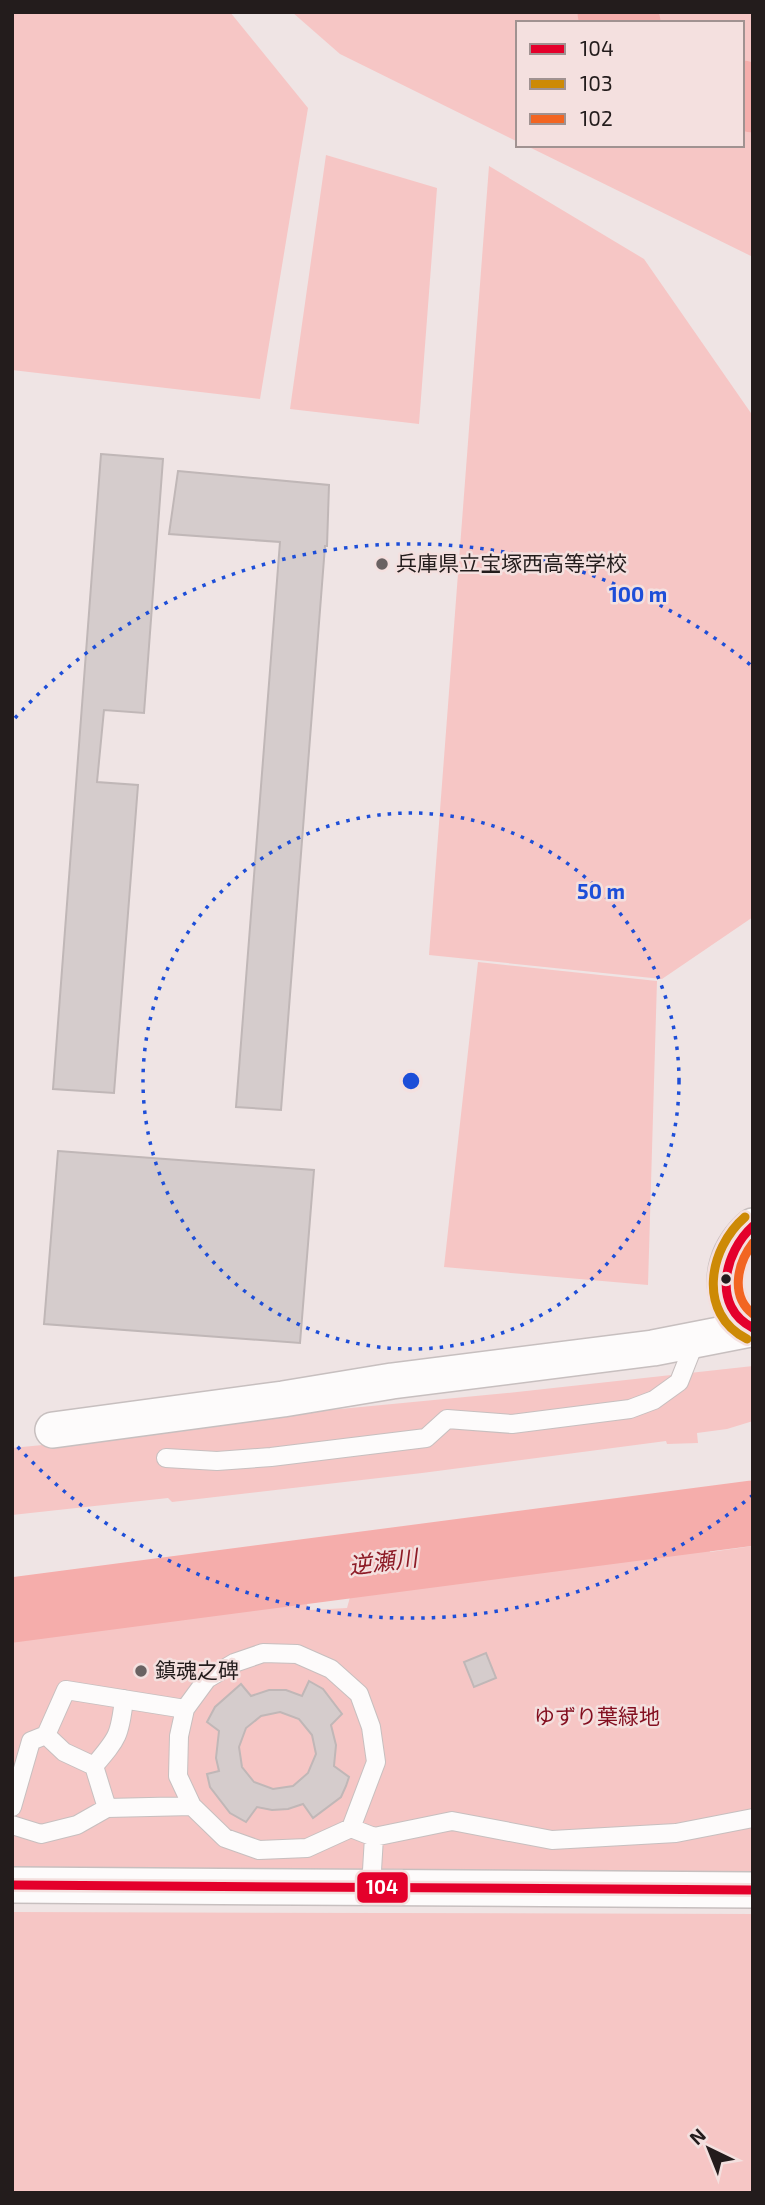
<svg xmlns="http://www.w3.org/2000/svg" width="765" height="2205" font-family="'Exo 2','Noto Sans JP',sans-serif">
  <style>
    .green { fill: #f6c6c5 }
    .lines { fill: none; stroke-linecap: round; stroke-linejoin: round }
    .river { stroke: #f5adab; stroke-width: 65 }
    .building { fill: #d5cccc; stroke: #c0b7b7; stroke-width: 2; fill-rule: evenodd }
    .lane-casing { stroke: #c7bfbf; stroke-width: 20 }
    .street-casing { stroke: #c7bfbf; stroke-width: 38 }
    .lane { stroke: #fdfbfb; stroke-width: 18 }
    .street { stroke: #fdfbfb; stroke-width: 35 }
    .bus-1-casing { stroke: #f4e0df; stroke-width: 14 }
    .bus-2-casing { stroke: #f4e0df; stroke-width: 14 }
    .bus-3-casing { stroke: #f4e0df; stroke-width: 14 }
    .bus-1 { stroke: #e4002b; stroke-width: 9 }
    .bus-2 { stroke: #cd8a06; stroke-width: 9 }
    .bus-3 { stroke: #f26522; stroke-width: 9 }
    .ring { fill: none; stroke: #1d4ed8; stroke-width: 3.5; stroke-dasharray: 3.5 7 }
    .poi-dot { fill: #6a6262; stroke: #f4e0df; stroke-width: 2.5 }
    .bus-dot { fill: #231c1c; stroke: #f4e0df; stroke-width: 2.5 }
    .labels { text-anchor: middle; stroke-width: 5; stroke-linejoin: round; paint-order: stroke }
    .poi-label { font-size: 21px; fill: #231c1c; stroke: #f4e0df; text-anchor: start }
    .park-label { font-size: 21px; fill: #830e1f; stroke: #f4e0df }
    .water-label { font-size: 23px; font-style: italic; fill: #8d1b26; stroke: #f4e0df }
    .centre { fill: #1d4ed8; stroke: #f4e0df; stroke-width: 3.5 }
    .ring-label { font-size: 21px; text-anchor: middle; font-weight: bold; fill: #1d4ed8; stroke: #f4e0df; stroke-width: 5; stroke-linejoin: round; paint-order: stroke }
    .line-badge { stroke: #f4e0df; stroke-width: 2.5 }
    .badge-label { font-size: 19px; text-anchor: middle; font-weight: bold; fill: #fff }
  </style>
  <rect width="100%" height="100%" fill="#efe4e4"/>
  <path class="green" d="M12,12H230L308,108L260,399L12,370Z
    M292,12H753V257L525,145H742V23H518V142L340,54Z
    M326,155L437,188L419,424L290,409Z
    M489,166L644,259L753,416V917L662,979L429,955Z
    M478,962L657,981L648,1285L444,1267Z
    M753,1366V1421L727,1429L697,1433L698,1443L667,1444L666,1441L422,1473L172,1502L168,1498L12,1515V1448L185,1431L247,1418L507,1393Z
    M708,1545L710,1552L753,1546V1873L12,1872V1625L178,1607L182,1601L303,1597L310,1610L347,1608L352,1590Z
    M12,1912L753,1914V2193H12Z"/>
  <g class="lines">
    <path class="river" d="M610,12L628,23
      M742,93L753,100
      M12,1610L753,1513"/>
  </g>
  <path class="building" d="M101,454L163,459L144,713L104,710L97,782L138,785L114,1093L53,1089Z
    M178,471L329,485L327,546H325L281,1110L236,1107L280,542L169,534Z
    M58,1151L314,1170L300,1343L44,1324Z
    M486,1653L496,1678L474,1687L464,1662Z
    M309,1681L323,1689L342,1714L331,1725L336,1745L334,1766L349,1777L346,1786L341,1797L313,1818L303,1804L288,1809L272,1810L257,1807L246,1822L230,1813L210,1787L207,1774L219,1771L216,1758L219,1731L207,1722L215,1707L241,1684L251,1696L269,1690H286L302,1696ZM280,1712L299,1719L312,1735L316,1754L308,1773L293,1786L273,1789L254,1782L242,1767L239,1747L246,1728L261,1716Z"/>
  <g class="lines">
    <defs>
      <path id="lane" d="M166,1458L217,1461L271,1457L426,1438L447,1419L512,1424L630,1409L654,1400L679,1382L696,1339
        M46,1735L64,1752L94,1766
        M192,1806L178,1776L179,1736L185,1709L207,1679L234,1663L263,1653L297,1654L331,1669L359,1694L371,1727L376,1762L351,1828
        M12,1807L31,1741L46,1735L66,1690L185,1709
        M107,1808L94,1766C118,1738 120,1735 124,1699
        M12,1825L41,1834L77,1825L107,1808L192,1806L225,1838L259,1850L307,1848L351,1828L374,1837L452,1821L552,1840L676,1833L753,1818
        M371,1887L374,1837"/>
      <path id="street" d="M753,1226C742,1235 732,1249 728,1263C721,1286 729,1320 753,1328
        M53,1430L283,1399L392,1381L653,1348L750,1329
        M12,1885L753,1890"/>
    </defs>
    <use href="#lane" class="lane-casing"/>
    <use href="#street" class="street-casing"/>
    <use href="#lane" class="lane"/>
    <use href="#street" class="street"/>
    <defs>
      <path id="bus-1" d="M753,1226C724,1252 711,1307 753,1328
        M12,1885L753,1890"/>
      <path id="bus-2" d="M745,1217C708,1249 697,1314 747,1339"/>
      <path id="bus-3" d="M753,1243C737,1264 730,1296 753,1314"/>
    </defs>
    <use href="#bus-1" class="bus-1-casing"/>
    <use href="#bus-2" class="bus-2-casing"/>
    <use href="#bus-3" class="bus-3-casing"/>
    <use href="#bus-1" class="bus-1"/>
    <use href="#bus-2" class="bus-2"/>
    <use href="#bus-3" class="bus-3"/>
  </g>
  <g class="ring">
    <circle cx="411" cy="1081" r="268"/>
    <path d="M753 1495A537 537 0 0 1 15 1444M15 718A537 537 0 0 1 753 667"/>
  </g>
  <g class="poi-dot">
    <circle cx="382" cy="564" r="7"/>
    <circle cx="141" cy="1671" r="7"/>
  </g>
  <circle class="bus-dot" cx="726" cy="1279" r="6"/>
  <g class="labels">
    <g class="poi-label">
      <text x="396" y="571">兵庫県立宝塚西高等学校</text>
      <text x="155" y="1678">鎮魂之碑</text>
    </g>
    <g class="park-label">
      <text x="597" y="1724">ゆずり葉緑地</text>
    </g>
    <g class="water-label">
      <text transform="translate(383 1562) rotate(-7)" y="8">逆瀬川</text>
    </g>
  </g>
  <circle cx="411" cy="1081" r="10" class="centre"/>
  <g class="ring-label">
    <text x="638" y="602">100 m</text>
    <text x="601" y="899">50 m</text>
  </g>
  <rect class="line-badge" x="356" y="1871" width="53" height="33" rx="7" fill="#e4002b"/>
  <g class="badge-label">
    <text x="382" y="1894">104</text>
  </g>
  <rect width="765" height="2205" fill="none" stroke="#231c1c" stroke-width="28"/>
  <rect x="516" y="21" width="228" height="126" fill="#f4e0df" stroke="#a09291" stroke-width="2"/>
  <rect x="530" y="44" width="35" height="10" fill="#e4002b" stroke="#a09291" stroke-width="2"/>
  <text x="580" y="56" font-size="21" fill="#231c1c">104</text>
  <rect x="530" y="79" width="35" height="10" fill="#cd8a06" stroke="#a09291" stroke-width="2"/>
  <text x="580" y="91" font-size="21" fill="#231c1c">103</text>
  <rect x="530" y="114" width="35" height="10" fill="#f26522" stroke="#a09291" stroke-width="2"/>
  <text x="580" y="126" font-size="21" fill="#231c1c">102</text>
  <g transform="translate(709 2149) rotate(317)" stroke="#f4e0df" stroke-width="5" paint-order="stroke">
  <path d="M0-5L12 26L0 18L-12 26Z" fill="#231c1c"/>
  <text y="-10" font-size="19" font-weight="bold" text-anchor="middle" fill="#231c1c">N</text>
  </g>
</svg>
